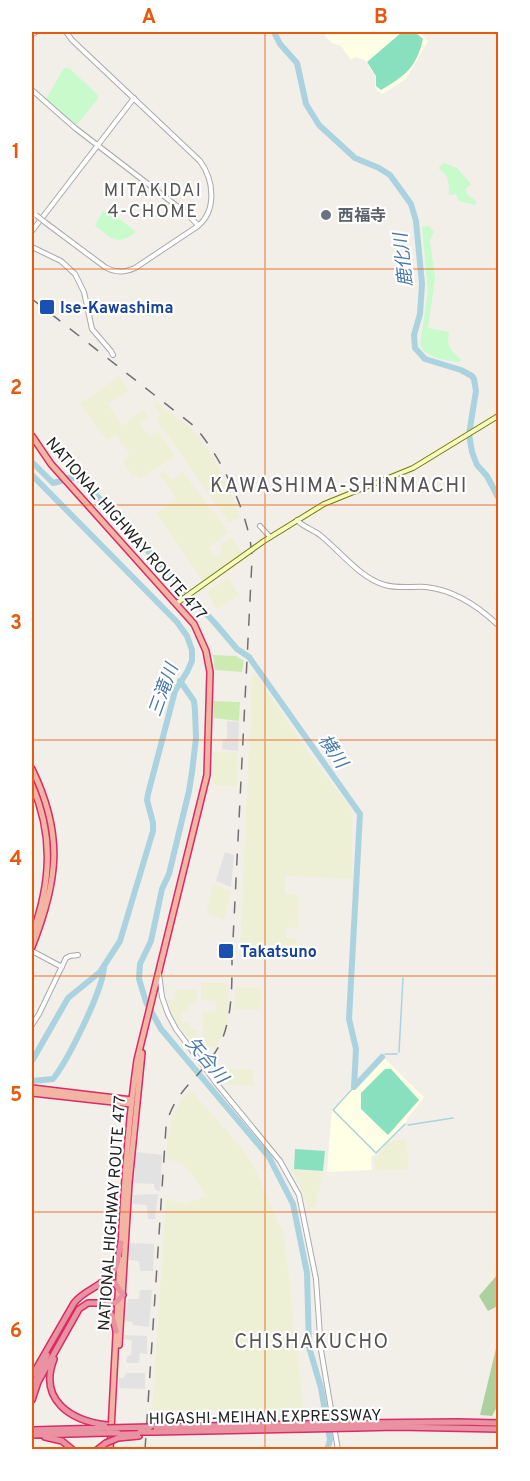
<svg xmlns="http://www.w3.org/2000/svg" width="530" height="1481" font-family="Overpass,'Noto Sans JP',sans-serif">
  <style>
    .education { fill: #ffffe5 }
    .farmland { fill: #eef0d5 }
    .grass { fill: #cdebb0 }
    .forest { fill: #add19e }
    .park { fill: #c8facc }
    .pitch { fill: #88e0be }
    .parking { fill: #e2e2e2 }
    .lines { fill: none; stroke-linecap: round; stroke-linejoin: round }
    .stream { stroke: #aad3df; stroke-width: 1.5 }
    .river { stroke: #aad3df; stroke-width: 6 }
    .tertiary-casing { stroke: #a9a9a9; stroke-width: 6 }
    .secondary-casing { stroke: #707d05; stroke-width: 6 }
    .trunk-casing { stroke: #dc2a67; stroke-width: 8 }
    .motorway-casing { stroke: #dc2a67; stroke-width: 8 }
    .tertiary { stroke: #fff; stroke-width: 4 }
    .secondary { stroke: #f7fabf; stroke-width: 4 }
    .trunk { stroke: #f2b4a3; stroke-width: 5 }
    .motorway { stroke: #e892a2; stroke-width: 5 }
    .rail { stroke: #707070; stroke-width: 1.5; stroke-dasharray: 12 12; stroke-linecap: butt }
    .tertiary-bridge-casing { stroke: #a9a9a9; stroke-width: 6; stroke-linecap: butt }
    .secondary-bridge-casing { stroke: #707d05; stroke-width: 6; stroke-linecap: butt }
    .motorway-bridge-casing { stroke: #dc2a67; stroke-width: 8; stroke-linecap: butt }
    .tertiary-bridge { stroke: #fff; stroke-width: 4 }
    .secondary-bridge { stroke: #f7fabf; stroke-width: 4 }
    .motorway-bridge { stroke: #e892a2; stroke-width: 5 }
    .grid { fill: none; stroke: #e8590c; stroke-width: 1.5; stroke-opacity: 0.55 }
    .worship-dot { fill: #6b7280; stroke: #fff; stroke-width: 2 }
    .transit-dot { fill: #1a4fb4; stroke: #fff; stroke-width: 2 }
    .labels { text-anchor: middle; stroke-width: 4.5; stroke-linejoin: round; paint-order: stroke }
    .worship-label { font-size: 16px; font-weight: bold; fill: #5b616d; stroke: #fff; text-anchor: start }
    .transit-label { font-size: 16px; font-weight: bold; fill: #164399; stroke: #fff; text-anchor: start }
    .street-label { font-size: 16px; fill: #222; stroke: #fff }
    .neighbourhood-label { font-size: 18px; letter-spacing: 1.5px; fill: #555; stroke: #fff }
    .water-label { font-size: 18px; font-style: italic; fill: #4a7aab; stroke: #fff }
    .quarter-label { font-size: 20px; letter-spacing: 1.5px; fill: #555; stroke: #fff }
    .neatline { fill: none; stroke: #e8590c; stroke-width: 2 }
    .grid-label { font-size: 20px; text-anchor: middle; font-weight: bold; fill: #e8590c }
  </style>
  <rect width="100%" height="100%" fill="#f2efe9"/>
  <path class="education" d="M325,32H420L428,41L406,79L382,94L375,88V76L365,60L355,57L351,60L341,46L332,43L325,36Z
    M384,1058L424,1097L407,1119L405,1125L376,1154L371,1156L372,1170L327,1172L332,1109L353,1087L356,1088Z"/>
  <path class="farmland" d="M119,376L128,391L108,404L122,426L143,410L149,418L140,423L149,436L158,431L175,456L139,479L136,475L133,477L123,461L130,455L116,435L107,440L80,404Z
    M156,402L193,430L210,452L227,484L240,517L229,523L156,419L160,415L153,405Z
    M164,470L171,480L183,472L229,532L209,548L215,557L222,553L220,549L221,545L232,537L242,553L203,581L156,513L176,498L159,474Z
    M228,577L239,595L218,609L214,606L208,591Z
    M255,673L303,745L352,810V879L285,876V894L299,895L298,928L287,927L286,937L297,939L296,945L263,944V949L240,947L252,676Z
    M214,752L238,753L237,786L212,785Z
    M213,884L231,891L224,920L206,913Z
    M201,983H228V1021L215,1050L214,1047L203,1046L202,1013L215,1012L216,1001L201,1000Z
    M236,987L261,989L260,1010L234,1009Z
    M174,990H197V1003L187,1005V1011L181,1012L182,1022H190V1030H197L198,1053L173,1016L167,1000H175Z
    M214,1068L253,1070V1086L223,1085L212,1070Z
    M190,1089L239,1145L253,1164L284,1235L303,1403L302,1410H152L166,1199L186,1204L205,1196L192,1174L180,1162L167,1160V1140L173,1115L181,1100Z
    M406,1139L409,1169L375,1170L373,1158L379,1156V1153L389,1142Z
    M291,1169L323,1172L317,1201L315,1206L309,1210L303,1192Z"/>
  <path class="grass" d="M213,655L236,656L244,661L242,672L215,670Z
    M214,701L240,702L239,721L214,718Z"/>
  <path class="forest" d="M498,1274V1306L488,1311L479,1296Z
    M498,1340V1405L492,1416L480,1415Z"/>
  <path class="park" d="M64,68H69L97,94L98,99L77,124L74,125L47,102L46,99Z
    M444,163L457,168L471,184L465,190L468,195L477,202L475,205L459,201L456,194L449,195C449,182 449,175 438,168Z
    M108,210L135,231V233C116,247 110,237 95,225L103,211Z
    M429,226L434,232L430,240L435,279L428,328L449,332C446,346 451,351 461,359L460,362C445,360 427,359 420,345L428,291L422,227Z"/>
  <path class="pitch" d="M402,32H415L423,39C416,68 406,75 381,90L376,86V76L367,62Z
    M385,1069H391L419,1100L388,1135L361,1109V1093Z
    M295,1149L325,1151L323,1171L294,1169Z"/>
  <path class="parking" d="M227,721L239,722L238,751L222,749L223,739H227Z
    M225,852L234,855L231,887L216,881Z
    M136,1152L162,1155L160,1191L155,1190L154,1184L134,1183Z
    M158,1194L155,1219H148L147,1205L133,1204V1195Z
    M130,1243L154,1244L153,1271H140L139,1261L129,1260Z
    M140,1290H152L149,1327L133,1325L132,1322L125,1321L128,1299H139Z
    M124,1335L147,1336V1354L140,1353L139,1363H126L127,1356L131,1355L132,1340L124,1339Z
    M126,1373H145V1389L119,1388V1378H124Z"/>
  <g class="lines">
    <path class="stream" d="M399,1052L403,978
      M385,1054H397
      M354,1087L333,1110L376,1153L405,1124
      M408,1125L453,1118"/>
    <path class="river" d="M274,32L280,44L297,63L306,104L319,125L355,158L379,168L390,175L411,204L416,221L422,284L420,314L414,335L415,348L425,359L461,370L472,376L474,379L476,391L469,434L472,452L477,465L487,476L498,497
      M32,462L53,483L61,481
      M32,475L177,622L187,636L192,650V661L187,672L175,691L148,794L147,800L153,823V831L120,941L100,972L68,998L32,1061
      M67,478H76L86,484L214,622L237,649L249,657L360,814L349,1019L356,1049L354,1087L382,1057
      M180,681L194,701L195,711L196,738L192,772L189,791L169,874L162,889L151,941L140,964L139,979L146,1002L161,1029L269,1157L293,1204L307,1273L309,1347L321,1388L330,1440L327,1450
      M32,1081L53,1079C68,1060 103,990 104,967"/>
    <defs>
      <path id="tertiary" d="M32,34L36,32
        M32,90L75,128L186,213L198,225
        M46,223L105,267C115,273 124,273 135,268L198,226C217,210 214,180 200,161L72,40L66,32
        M32,231L134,98
        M32,247L61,261L75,274L84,292L92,329L111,351L113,355
        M297,520C303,527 312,529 320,535C340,551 360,578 385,585C399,589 413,586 426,587C454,590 478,606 498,625
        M260,526L270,537
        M32,951L62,967
        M159,973L162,997L168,1014L176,1029L216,1083L280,1161L299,1195L316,1279L321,1350L338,1450
        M32,1025L39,1014L66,958L70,956L78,955"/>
      <path id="secondary" d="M264,541L324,504L413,468L498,416
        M177,603L198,588"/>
      <path id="trunk" d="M32,436L51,464L194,624L206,651L210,672L207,775L137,1060C128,1122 124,1184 121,1246
        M32,769C64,835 58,881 32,947
        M32,785C54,836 51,883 32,935
        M32,1088L132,1100
        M32,1093L131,1104
        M119,1345L129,1183L142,1053
        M110,1450L120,1259"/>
      <path id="motorway" d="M101,1305L112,1315L116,1331
        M54,1359C38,1400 71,1421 107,1425
        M32,1376L74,1303C85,1288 109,1285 116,1266C119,1259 119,1250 121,1243
        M32,1389L47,1355
        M32,1400L38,1382L79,1309L88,1303H115L123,1295L115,1283H101
        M354,1423L458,1422L498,1423
        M150,1427L303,1424
        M355,1428L397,1427L498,1429
        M32,1430L107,1428
        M154,1432L304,1429
        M118,1433L140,1432
        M32,1435L106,1433
        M45,1437L62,1441L73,1450
        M118,1438L139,1436
        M97,1450L106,1443"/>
    </defs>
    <use href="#tertiary" class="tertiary-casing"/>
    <use href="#secondary" class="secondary-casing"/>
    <use href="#trunk" class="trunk-casing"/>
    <use href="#motorway" class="motorway-casing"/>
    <use href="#tertiary" class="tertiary"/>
    <use href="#secondary" class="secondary"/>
    <use href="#trunk" class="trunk"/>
    <use href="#motorway" class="motorway"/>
    <path class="rail" d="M32,299L194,426C221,456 252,519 252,560L232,960
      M145,1450L166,1127C173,1090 203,1076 219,1046C233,1019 232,983 232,953"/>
    <defs>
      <path id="tertiary-bridge" d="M36,215L46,223"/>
      <path id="secondary-bridge" d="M198,588L264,541"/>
      <path id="motorway-bridge" d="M303,1424L354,1423
        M107,1428L150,1427
        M304,1429L355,1428
        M140,1432H154
        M106,1433H118
        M106,1443L118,1438"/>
    </defs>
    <use href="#tertiary-bridge" class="tertiary-bridge-casing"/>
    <use href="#secondary-bridge" class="secondary-bridge-casing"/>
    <use href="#motorway-bridge" class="motorway-bridge-casing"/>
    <use href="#tertiary-bridge" class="tertiary-bridge"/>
    <use href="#secondary-bridge" class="secondary-bridge"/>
    <use href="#motorway-bridge" class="motorway-bridge"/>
  </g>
  <path class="grid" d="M265,32V1450M32,269H498M32,505H498M32,740H498M32,976H498M32,1212H498"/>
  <circle class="worship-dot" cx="326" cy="215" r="6"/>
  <g class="transit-dot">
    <rect x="39" y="299" width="16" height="16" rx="3"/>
    <rect x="218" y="943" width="16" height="16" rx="3"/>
  </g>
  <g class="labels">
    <g class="worship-label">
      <text x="338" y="221">西福寺</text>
    </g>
    <g class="transit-label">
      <text x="60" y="313">Ise-Kawashima</text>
      <text x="240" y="957">Takatsuno</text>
    </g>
    <g class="street-label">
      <text transform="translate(127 528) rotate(49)" y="6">NATIONAL HIGHWAY ROUTE 477</text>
      <text transform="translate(111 1213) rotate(-86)" y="6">NATIONAL HIGHWAY ROUTE 477</text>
      <text transform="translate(265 1416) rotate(-1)" y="6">HIGASHI-MEIHAN EXPRESSWAY</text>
    </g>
    <g class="neighbourhood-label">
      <text x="153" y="196">MITAKIDAI<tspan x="153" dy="21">4-CHOME</tspan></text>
    </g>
    <g class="water-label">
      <text transform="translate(403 260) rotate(-96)" y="6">鹿化川</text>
      <text transform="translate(163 690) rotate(-70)" y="6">三滝川</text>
      <text transform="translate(333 751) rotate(55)" y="6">横川</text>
      <text transform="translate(207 1060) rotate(50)" y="6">矢合川</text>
    </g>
    <g class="quarter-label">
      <text x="339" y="492">KAWASHIMA-SHINMACHI</text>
      <text x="312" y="1348">CHISHAKUCHO</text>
    </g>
  </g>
  <rect width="530" height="1481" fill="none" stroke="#ffffff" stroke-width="66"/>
  <rect x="33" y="33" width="464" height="1415" class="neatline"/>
  <g class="grid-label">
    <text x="149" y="23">A</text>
    <text x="381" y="23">B</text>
    <text x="16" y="158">1</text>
    <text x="16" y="394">2</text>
    <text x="16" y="629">3</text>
    <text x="16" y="865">4</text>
    <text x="16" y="1101">5</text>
    <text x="16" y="1337">6</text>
  </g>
</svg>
